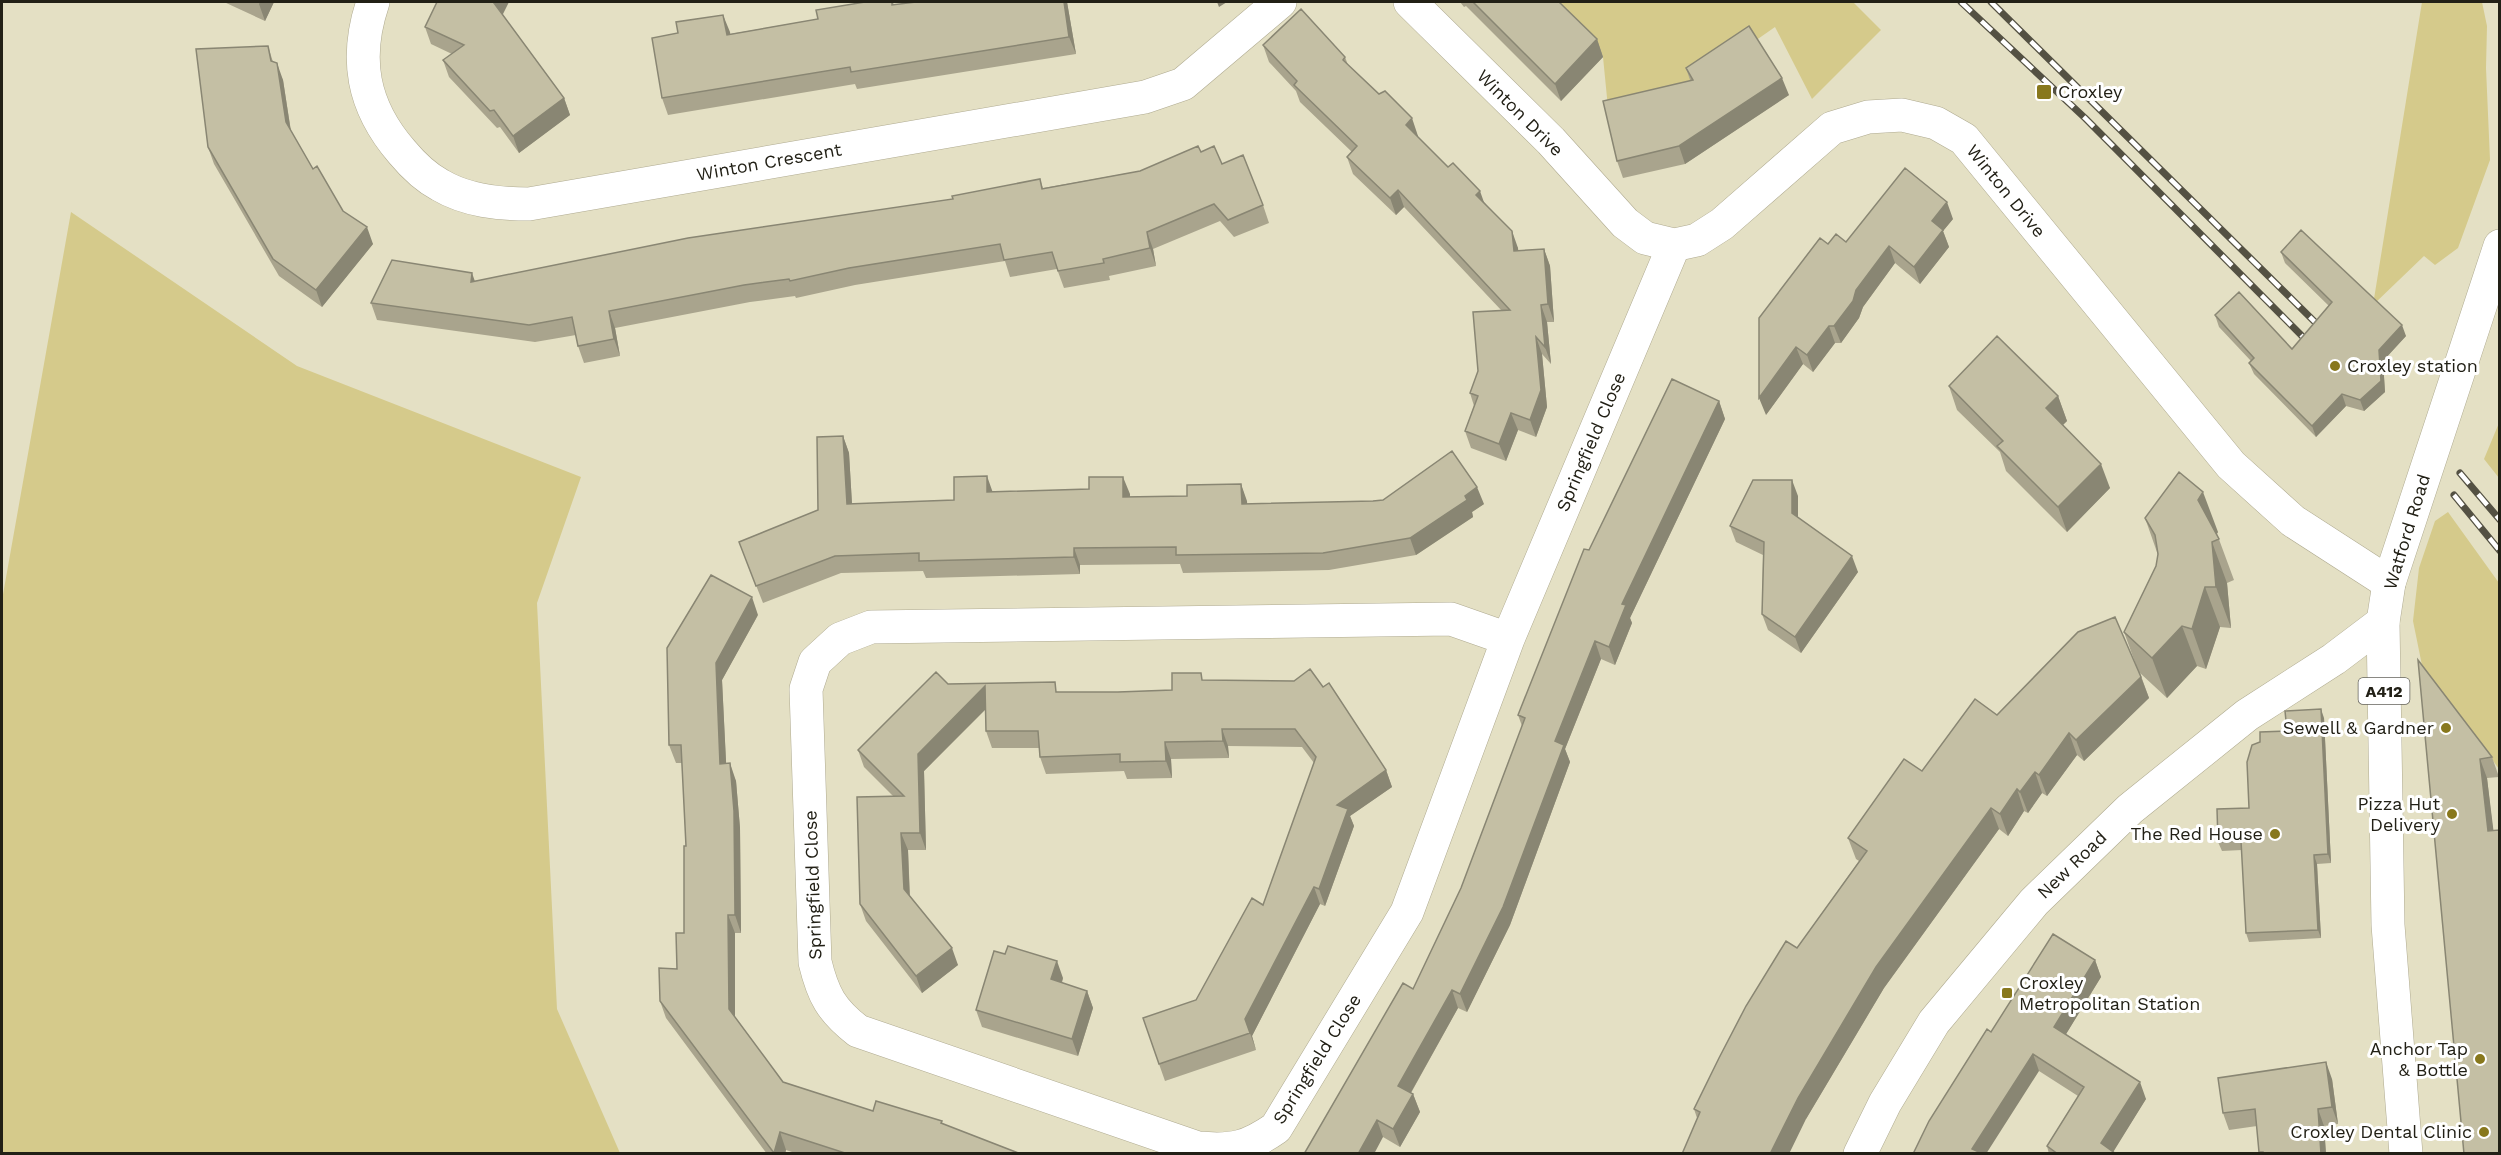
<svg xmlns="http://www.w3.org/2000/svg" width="2501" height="1155" font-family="'Work Sans',sans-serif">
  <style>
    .green { fill: #d5ca8b }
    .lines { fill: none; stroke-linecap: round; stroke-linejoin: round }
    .street-casing { stroke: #afaa90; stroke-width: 34 }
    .primary-casing { stroke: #afaa90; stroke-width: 34 }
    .street { stroke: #fff; stroke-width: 33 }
    .primary { stroke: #fff; stroke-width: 33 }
    .rail-casing { stroke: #545143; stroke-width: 7 }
    .rail { stroke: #fff; stroke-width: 4.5; stroke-dasharray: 14; stroke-linecap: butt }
    .wall { fill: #a9a48d }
    .shaded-wall { fill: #898673 }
    .building { fill: #c4bfa4; stroke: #898673; stroke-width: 1.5 }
    .poi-dot { fill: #88781d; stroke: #fff; stroke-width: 2 }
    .labels { text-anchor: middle; stroke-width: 6; stroke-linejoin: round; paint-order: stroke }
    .shield { fill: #fff; stroke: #64635c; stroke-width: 1.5 }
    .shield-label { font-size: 16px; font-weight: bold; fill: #222016 }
    .poi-label { font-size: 18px; fill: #222016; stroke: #fff; text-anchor: end }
    .street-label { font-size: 18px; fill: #222016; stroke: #fff }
  </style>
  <rect width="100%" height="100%" fill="#e4e0c4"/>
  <path class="green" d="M1546,2H1853L1881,30L1812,99L1775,27L1692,85L1609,118L1603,57Z
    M2422,2H2482L2487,26L2486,68L2490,160L2458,248L2435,265L2424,256L2373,305Z
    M71,212L297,366L581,477L537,603L557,1009L620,1153H2V600Z
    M2499,423V478L2484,459Z
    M2448,512L2499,583V769L2453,706L2425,680L2413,621L2419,568L2435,521Z"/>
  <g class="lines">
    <defs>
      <path id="street" d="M373,2C354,58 362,106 402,152C412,164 425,177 440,185C467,201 499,204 529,204L1145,97L1183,84L1280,2
        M1410,2L1551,141L1625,223L1645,238L1674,245L1697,240L1722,224L1832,128L1868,117L1902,115L1936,123L1964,139L2231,465L2293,521L2389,583
        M1508,639L1451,619L871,627L840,639L815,662L806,689L815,962C823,995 831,1010 858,1031L1198,1148C1233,1151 1247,1148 1276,1128L1407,912L1508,639L1674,245
        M1860,1154L1885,1103L1934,1022L2034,902L2130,809L2247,715L2334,659L2383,622"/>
      <path id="primary" d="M2406,1154L2388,925L2383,622L2389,583L2500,246"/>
    </defs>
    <use href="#street" class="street-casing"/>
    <use href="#primary" class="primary-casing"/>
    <use href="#street" class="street"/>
    <use href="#primary" class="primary"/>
    <defs>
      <path id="rail" d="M1961,2L2085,118L2310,344
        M1991,2L2322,329
        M2460,473L2500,520
        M2454,495L2500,551"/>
    </defs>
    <use href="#rail" class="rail-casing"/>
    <use href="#rail" class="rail"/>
  </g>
  <path class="wall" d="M224,2H274L265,21Z
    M865,2H893L894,5L1067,2L1076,54L857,89L855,84L668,115L662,98L678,33L730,32V34L818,19Z
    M1460,2H1559L1597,39L1603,57L1561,101L1466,6L1464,7Z
    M503,15L564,98L570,115L519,153L500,127L497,128L449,77L443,60L452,54L431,44L425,27Z
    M1263,45L1345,57L1348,65L1418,136H1417L1485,203L1518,248V251L1544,249L1550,266L1554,322H1547L1551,364L1542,354L1547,407L1536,437L1518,430L1506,461L1471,448L1465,431L1474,406L1470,393L1501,310L1404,207L1396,215L1353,174L1347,157L1352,152L1300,102L1296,91L1269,62Z
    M268,46L273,62L283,80L291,131L313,169L343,211L373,244L322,307L279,276L214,164L208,147Z
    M1686,68L1789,95L1685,164L1623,178L1617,161L1690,80Z
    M1201,152L1222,164L1263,205L1269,223L1234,237L1220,221L1153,249L1156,266L1109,276L1110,280L1064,288L1057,269L1010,277L1005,261L855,285L796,298L795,296L750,302L615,328L620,356L584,363L578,346L576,335L535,342L377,320L371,303L475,281L953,199L1040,179L1043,188L1140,171Z
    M1953,219L1943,231L1949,247L1920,284L1895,263L1863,307L1859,318L1841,343H1835L1813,372L1803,364L1766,415L1828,244L1846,242Z
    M2281,252L2406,336L2383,361L2385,392L2364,411L2346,406L2316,437L2254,374L2249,363L2251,361L2219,327L2215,315L2292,349L2329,306L2285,263Z
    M1949,386L2058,396L2067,421L2062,425L2110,488L2067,532L2006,471L2000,452L1957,410Z
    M1719,401L1725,419L1630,618L1632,623L1615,665L1601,659L1565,749L1570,762L1510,925L1467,1012L1458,1008L1411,1093L1413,1094L1420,1112L1400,1147L1383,1137L1304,1154L1413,989L1461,888L1522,726L1518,715L1589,550Z
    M843,436L849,453L852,504L954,500L992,491L1130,494V497L1187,496L1241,484L1247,504H1484L1472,512L1473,517L1416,555L1329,570L1183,573L1180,564L1080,565V574L926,578L923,571L841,573L763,603L739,542L818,510Z
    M1798,496V517L1858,572L1801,653L1768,630L1762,614L1763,555L1736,542L1730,526Z
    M2145,518L2218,532L2217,534L2234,580L2227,583L2231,628L2220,627L2206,669L2197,666L2167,698L2140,673L2149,698L2084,761L2077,755L2047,796L2042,793L2028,813L2024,811L2008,836L1999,829L1884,988L1806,1119L1697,1118L1694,1109L1797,948L1859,861L1856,859L1848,838L1922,771L1997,715L2136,665L2124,632L2156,566L2158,555Z
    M758,615L722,680L726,763L736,781L740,828L741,933H735V1017L783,1082L873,1111L942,1121L943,1124L1021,1154H798L786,1150L785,1154H767L666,1018L660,1001L677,969L684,933L686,846L682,763H676L669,745Z
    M2418,660L2492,757L2499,777L2487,778L2493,831L2499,1154Z
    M1204,680L1323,687L1386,770L1392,787L1350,816L1354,826L1325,906L1320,904L1252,1036L1256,1050L1165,1081L1159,1064L1196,1000L1263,905L1314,763L1302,747L1228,746L1229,758L1171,759L1172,778L1127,779L1124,771L1046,774L1040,757L1039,748H992L986,731L985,709L924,771L926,850H908L910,896L958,965L922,993L866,921L860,904L893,796L864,767L858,750L948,684L1059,692H1118L1172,690Z
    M2324,718L2331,863L2317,864L2321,938L2249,942L2246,933L2242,850L2222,851L2218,842L2249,808L2287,731Z
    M2095,960L2101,977L2066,1034L2146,1099L2113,1151L2117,1154H2049L2047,1146L2078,1096L2039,1071L1991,1032Z
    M1063,978L1062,983L1087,991L1093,1008L1078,1056L982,1027L976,1010Z
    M2332,1079L2338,1124L2324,1126L2326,1154H2259L2257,1126L2229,1130L2223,1113Z"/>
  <path class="shaded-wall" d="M260,2H274L265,21L259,4Z
    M495,2H509L500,20L494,3Z
    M1064,2H1067L1076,54L1069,37Z
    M1217,2H1227L1219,7Z
    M723,15L730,32L733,52L727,35Z
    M1597,39L1603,57L1561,101L1555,84Z
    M277,63L283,80L292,139L286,122Z
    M1782,78L1789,95L1685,164L1679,146Z
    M564,98L570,115L519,153L513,136Z
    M1412,118L1418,136L1412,142L1406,125Z
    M1398,190L1404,207L1396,215L1390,198Z
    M1480,191L1486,208L1476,195Z
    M1947,202L1953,219L1943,231L1949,247L1920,284L1914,267L1932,221Z
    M367,227L373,244L322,307L316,290Z
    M1512,231L1518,248L1520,269L1514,251Z
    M1147,232L1153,249L1156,266L1150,248Z
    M1889,246L1895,263L1863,307L1859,318L1841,343L1834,326L1856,290Z
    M1544,249L1550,266L1554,322L1548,304Z
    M472,273L478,290L471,282Z
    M1541,305L1547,322L1551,364L1545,347Z
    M609,311L615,328L620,356L614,339Z
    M2402,325L2406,336L2383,361L2385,392L2364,411L2360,400L2379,350Z
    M1829,326L1835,343L1813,372L1807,355Z
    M1536,337L1542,354L1547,407L1536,437L1530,420Z
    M1796,347L1803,364L1766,415L1759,398Z
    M2342,394L2346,406L2316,437L2312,426Z
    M2058,396L2067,421L2055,433L2046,408Z
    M1719,401L1725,419L1630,618L1632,623L1615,665L1609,647L1622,604Z
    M1511,413L1518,430L1506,461L1499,444Z
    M843,436L849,453L853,521L847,504Z
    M2101,464L2110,488L2067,532L2058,507Z
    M987,476L993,493L987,492Z
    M1123,477L1130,494L1129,514L1123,497Z
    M1792,480L1798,496V529L1792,513Z
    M1241,484L1247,501L1248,521L1242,504Z
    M1477,487L1484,504L1472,512L1473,517L1416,555L1410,538Z
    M2203,492L2218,532L2212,540L2198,500Z
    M2212,542L2227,583L2231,628L2216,587Z
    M1074,548L1080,565V574L1074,557Z
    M1852,556L1858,572L1801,653L1795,637Z
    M2205,587L2220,627L2206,669L2192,629Z
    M752,597L758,615L722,680L727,781L720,764L716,663Z
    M2182,626L2197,666L2167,698L2152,658Z
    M1595,641L1601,659L1565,749L1570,762L1510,925L1467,1012L1460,994L1555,741Z
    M2141,677L2149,698L2084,761L2076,740Z
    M985,686L992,703L924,771L926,850L920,833L918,754Z
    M2321,709L2324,718L2331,863L2328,854Z
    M1222,729L1228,746L1229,758L1223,741Z
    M2069,733L2077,755L2047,796L2039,775Z
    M1165,742L1171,759L1172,778L1166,761Z
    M2480,759L2487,778L2496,851L2488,831Z
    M730,763L736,781L740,828L741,933L735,915Z
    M1386,770L1392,787L1350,816L1354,826L1325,906L1319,889L1337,805Z
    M2035,772L2042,793L2028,813L2020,792Z
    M2017,789L2024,811L2008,836L2000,814Z
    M1991,808L1999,829L1884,988L1806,1119L1789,1154H1770L1798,1098L1876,967Z
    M901,833L908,850L910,906L904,889Z
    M2314,855L2317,864L2321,938L2318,930Z
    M1314,887L1320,904L1252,1036L1256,1050L1245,1019Z
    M728,915L735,933V1026L729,1009Z
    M952,948L958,965L922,993L916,976Z
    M2095,960L2101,977L2060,1044L2054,1027Z
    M1057,961L1063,978L1057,996L1051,979Z
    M1452,990L1458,1008L1405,1103L1398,1086Z
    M1087,991L1093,1008L1078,1056L1072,1039Z
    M2033,1054L2039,1071L1986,1154H1974L1972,1149Z
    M2326,1062L2332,1079L2338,1124L2332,1107Z
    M2140,1082L2146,1099L2112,1154L2101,1143Z
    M1413,1094L1420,1112L1400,1147L1393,1129Z
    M2318,1109L2324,1126L2326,1154H2321Z
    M1377,1120L1383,1137L1374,1154H1358Z
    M780,1132L786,1150L785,1154H774Z"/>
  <path class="building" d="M437,2H495L494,3L564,98L513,136L494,110L490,111L443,60L464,45L425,27Z
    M865,2H892V5L916,2H1064L1069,37L851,72L850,67L662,98L652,38L678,33L676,22L723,15L727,35L818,19L816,10Z
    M1473,2H1559L1597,39L1555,84Z
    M1301,9L1345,57L1343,60L1379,94L1385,91L1412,118L1406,125L1448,167L1453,163L1480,191L1476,195L1512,231L1514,251L1544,249L1548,304L1541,305L1545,347L1536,337L1541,390L1530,420L1511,413L1499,444L1465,431L1478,396L1470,393L1478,371L1473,312L1510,310L1398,190L1390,198L1347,157L1357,146L1294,85L1297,81L1263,45Z
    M1749,26L1782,78L1679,146L1617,161L1603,101L1693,80L1686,68Z
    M268,46L271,61L277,63L286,122L313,169L317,166L343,211L367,227L316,290L273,259L208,147L196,49Z
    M1198,146L1201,152L1214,146L1222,164L1243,155L1263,205L1228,220L1214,204L1147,232L1150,248L1103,259L1104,263L1058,271L1052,252L1004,260L1000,244L849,268L790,281L789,279L744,285L609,311L614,339L578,346L572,317L529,325L371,303L392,260L472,273L471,282L688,238L953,199L952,196L1040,179L1042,189L1140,171Z
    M1905,168L1947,202L1932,221L1943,230L1914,267L1889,246L1856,290L1853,301L1834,326H1829L1807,355L1796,347L1759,398V318L1820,238L1828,244L1836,234L1846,242Z
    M2301,230L2402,325L2379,350L2381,381L2360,400L2342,394L2312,426L2249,363L2254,358L2215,315L2239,292L2292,349L2332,302L2281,252Z
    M1997,336L2058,396L2046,408L2101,464L2058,507L1997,446L2003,441L1949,386Z
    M1672,379L1719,401L1622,604L1626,605L1609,647L1595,641L1555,741L1564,745L1503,907L1460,994L1452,990L1398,1086L1413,1094L1393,1129L1377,1120L1358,1154H1304L1403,983L1413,989L1461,888L1525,718L1518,715L1584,549L1589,550Z
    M843,436L847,504L954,500V477L987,476V492L1089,489V477H1123V497L1187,496V485L1241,484L1242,504L1373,501L1383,500L1452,451L1477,487L1465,496L1467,500L1410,538L1323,553L1176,555V547L1074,548V557L919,561V553L835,556L756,586L739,542L818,510L817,437Z
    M2179,472L2203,492L2198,500L2219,539L2212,542L2216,587H2205L2192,629L2182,626L2152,658L2124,632L2156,566L2158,554L2155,535L2145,518Z
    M1753,480H1792V513L1852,556L1795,637L1762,614L1764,542L1730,526Z
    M711,575L752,597L716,663L720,764L730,763L734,811L735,915H728L729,1009L783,1082L873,1111L876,1101L942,1121L941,1123L1021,1154H848L780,1132L774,1153L660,1001L659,968L677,969L676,933H684V846H686L681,745H669L667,648Z
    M2115,617L2141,677L2076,740L2069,733L2039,775L2035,772L2020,792L2017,789L2000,814L1991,808L1876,967L1798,1098L1770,1154H1682L1700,1112L1694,1109L1719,1058L1746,1006L1786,941L1797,948L1867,851L1848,838L1904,759L1922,771L1975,699L1997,715L2078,632Z
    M2418,660L2492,757L2480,759L2488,831L2499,830V1154H2464Z
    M1310,669L1323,687L1329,683L1386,770L1337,805L1348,809L1319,889L1314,887L1245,1019L1250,1033L1159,1064L1143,1018L1196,1000L1252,898L1263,905L1316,757L1295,729H1222L1223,741L1165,742L1166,761L1120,762V754L1040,757L1038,731H986L985,686L918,754L920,833H901L904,889L952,948L916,976L860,904L857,797L904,796L858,750L936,672L948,684L1055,682L1056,692H1118L1172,690V673H1201L1202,680L1294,681Z
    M2321,709L2328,854L2314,855L2318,930L2246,933L2241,841L2218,842L2217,809L2249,808L2247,762L2252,745L2260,742V732L2287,731L2285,711Z
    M2053,934L2095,960L2054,1027L2140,1082L2101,1143L2116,1154H2058L2047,1146L2084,1087L2033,1054L1972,1149L1979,1152L1978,1154H1913L1929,1121L1987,1029L1991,1032Z
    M1008,946L1057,961L1051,979L1087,991L1072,1039L976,1010L994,951L1005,954Z
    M2326,1062L2332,1107L2318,1109L2321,1154H2263V1152H2259L2255,1109L2223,1113L2218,1078Z"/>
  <g class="poi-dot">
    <rect x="2036" y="84" width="16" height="16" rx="3"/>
    <circle cx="2335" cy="366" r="6"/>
    <circle cx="2446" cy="728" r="6"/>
    <circle cx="2452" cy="814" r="6"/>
    <circle cx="2275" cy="834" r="6"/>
    <rect x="2001" y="987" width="12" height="12" rx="3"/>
    <circle cx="2480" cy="1059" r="6"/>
    <circle cx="2484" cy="1132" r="6"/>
  </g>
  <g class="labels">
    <rect class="shield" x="2358.5" y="678" width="51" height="26" rx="4.5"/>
    <g class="shield-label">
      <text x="2384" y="697">A412</text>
    </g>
    <g class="poi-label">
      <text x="2058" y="98" text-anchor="start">Croxley</text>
      <text x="2347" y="372" text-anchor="start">Croxley station</text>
      <text x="2434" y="734">Sewell &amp; Gardner</text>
      <text x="2440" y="810">Pizza Hut<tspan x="2440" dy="21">Delivery</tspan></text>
      <text x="2263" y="840">The Red House</text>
      <text x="2019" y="989" text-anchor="start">Croxley<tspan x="2019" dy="21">Metropolitan Station</tspan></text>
      <text x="2468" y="1055">Anchor Tap<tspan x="2468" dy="21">&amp; Bottle</tspan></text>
      <text x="2472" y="1138">Croxley Dental Clinic</text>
    </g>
    <g class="street-label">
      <text transform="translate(1520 113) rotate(45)" y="6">Winton Drive</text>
      <text transform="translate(769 162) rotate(-10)" y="6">Winton Crescent</text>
      <text transform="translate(2006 191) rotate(51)" y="6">Winton Drive</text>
      <text transform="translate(1591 442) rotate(-67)" y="6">Springfield Close</text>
      <text transform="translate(2407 532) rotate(-73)" y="6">Watford Road</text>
      <text transform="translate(2072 865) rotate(-44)" y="6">New Road</text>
      <text transform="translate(813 885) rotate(-92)" y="6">Springfield Close</text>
      <text transform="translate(1317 1059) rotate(-58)" y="6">Springfield Close</text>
    </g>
  </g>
  <rect width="2501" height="1155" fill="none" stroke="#222016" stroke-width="6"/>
</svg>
